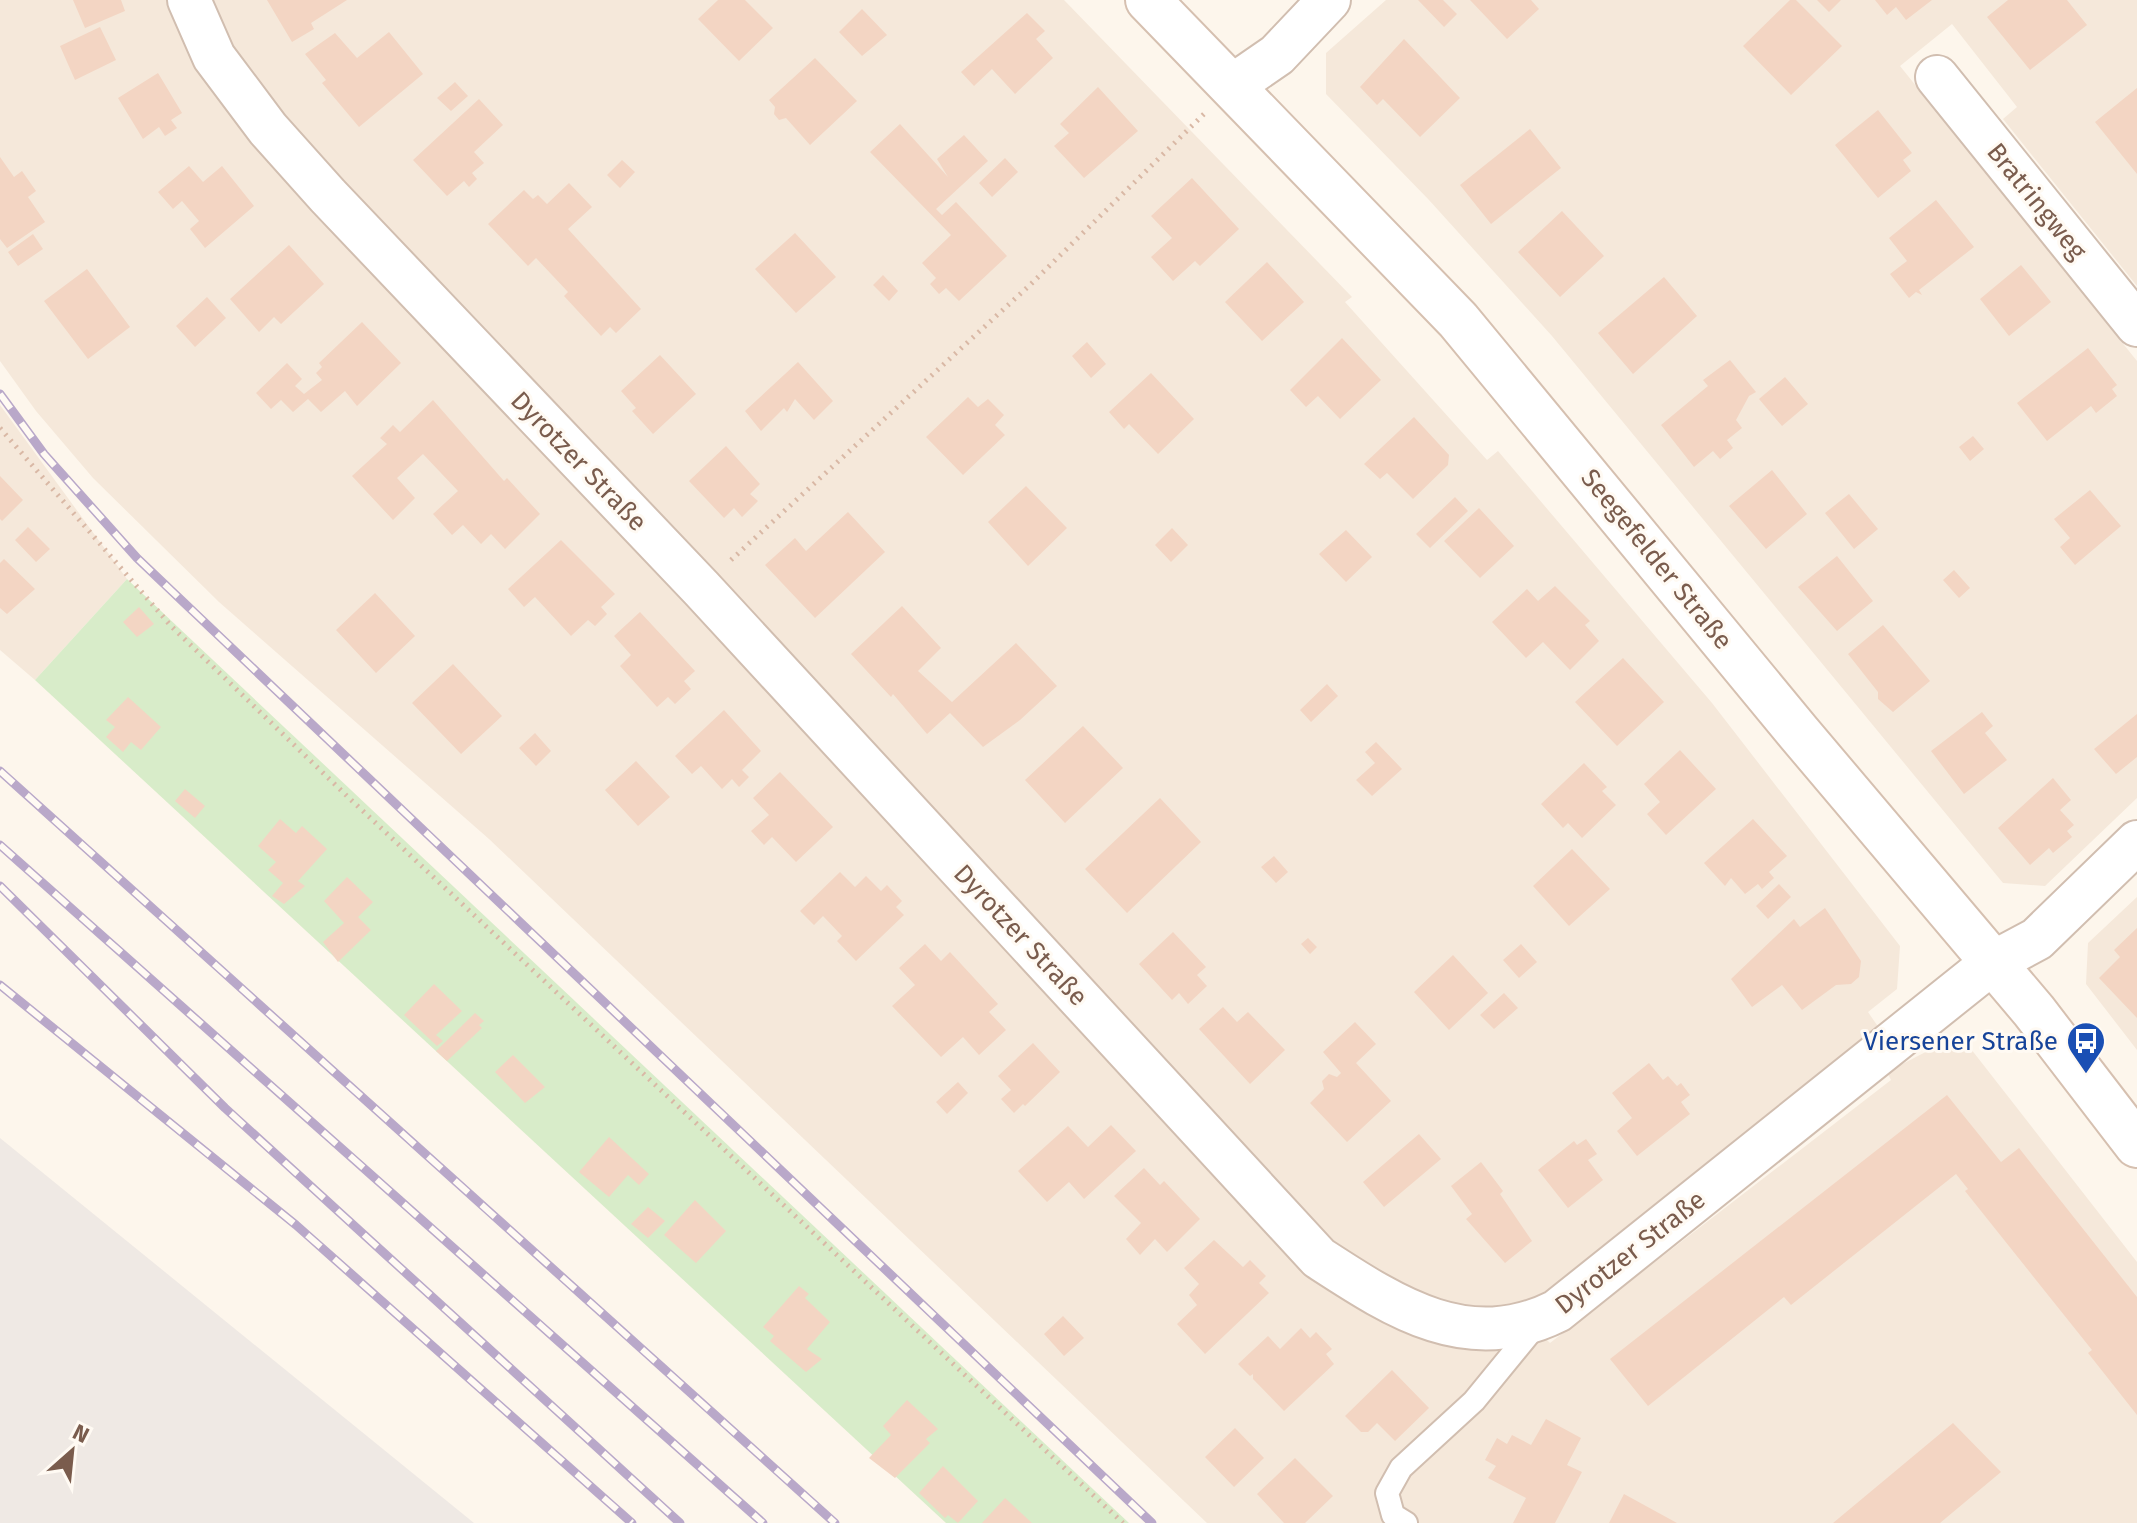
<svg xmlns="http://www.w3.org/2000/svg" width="2137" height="1523" font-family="'Fira Sans',sans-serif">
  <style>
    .residential { fill: #f5e8da }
    .industrial { fill: #efe9e4 }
    .green { fill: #d8ecc9 }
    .building { fill: #f3d5c3 }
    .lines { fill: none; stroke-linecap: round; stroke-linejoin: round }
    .lane-casing { stroke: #d1beb0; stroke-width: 26 }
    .street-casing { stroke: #d1beb0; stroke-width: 46 }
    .secondary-casing { stroke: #d6c0b0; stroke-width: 48 }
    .path { stroke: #d9b8a5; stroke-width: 5; stroke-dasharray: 2 6; stroke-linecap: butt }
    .lane { stroke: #fff; stroke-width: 22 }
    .street { stroke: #fff; stroke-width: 42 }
    .secondary { stroke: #fff; stroke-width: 44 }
    .rail-casing { stroke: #b9a8c9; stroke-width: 9 }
    .rail { stroke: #fffaf3; stroke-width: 6; stroke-dasharray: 18; stroke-linecap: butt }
    .labels { text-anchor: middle; stroke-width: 6; stroke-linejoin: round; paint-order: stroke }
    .street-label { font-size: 26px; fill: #7a5c4d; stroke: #fffaf3 }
    .transit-label { font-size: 26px; fill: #164399; stroke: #fffaf3; text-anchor: end }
  </style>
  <rect width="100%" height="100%" fill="#fdf6ec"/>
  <path class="residential" d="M0,0H172L1306,1255L1544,1337L1550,1343L1891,1080L1887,1072L1941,1044L1971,1049L2137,1262V1523H1207L489,839L219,602L93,478L36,411L0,361Z
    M206,0H1064L1352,297L1345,302L1487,460L1498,451L1712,703L1900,946L1897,989L1868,1012L1879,1028L1565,1281L1537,1299L1510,1311L1429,1306L1330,1241L258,94Z
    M1386,0H2137V286L2003,119L2017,107L1952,24L1900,66L2137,361V798L2045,886L2003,883L1552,336L1429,200L1326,94V53Z
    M0,405L127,579L35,680L0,650Z
    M2137,897V1050L2086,984L2088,943Z"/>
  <path class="industrial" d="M0,1138L474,1523H0Z"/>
  <path class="green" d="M127,579L1129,1523H946L35,680Z"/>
  <path class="building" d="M73,0H121L125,11L85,28Z
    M267,0H347L311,23L314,29L292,42Z
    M718,0H745L773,28L739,61L698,19Z
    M1418,0H1443L1457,14L1444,27Z
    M1470,0H1531L1539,9L1507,39Z
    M1790,0H1796L1842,46L1791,95L1743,46Z
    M1817,0H1841L1829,12Z
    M1875,0H1932L1906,20L1896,7L1887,15Z
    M2008,0H2067L2087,25L2030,70L1987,17Z
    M862,9L887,35L862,56L839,32Z
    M1027,13L1045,31L1036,39L1053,58L1015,94L992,69L974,86L961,72Z
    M100,27L116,60L75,80L60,46Z
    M389,32L423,74L359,127L322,83L326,80L305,54L335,33L357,58Z
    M1404,39L1460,98L1420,137L1383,99L1377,105L1360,87Z
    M815,58L857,101L810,145L786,118L779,120L774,114L775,107L769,100Z
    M158,73L182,113L171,120L177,128L165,136L159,127L143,139L118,98Z
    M455,82L468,96L451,111L437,98Z
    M1098,87L1138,131L1084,178L1054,146L1069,133L1060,124Z
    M2137,88V174L2095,122Z
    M479,99L503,125L474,152L484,163L472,173L477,179L469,187L464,181L447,196L413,160Z
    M1878,110L1912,153L1903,160L1911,171L1878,198L1835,145Z
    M900,124L948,177L937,159L964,135L988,161L936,209L942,215L956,202L1007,256L959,301L946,288L939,294L930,284L936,278L922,263L951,235L870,152Z
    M1530,129L1561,168L1491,224L1460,185Z
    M0,157L14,177L22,171L36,191L28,197L45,222L7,248L0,239Z
    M1005,158L1018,172L992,197L979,183Z
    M622,160L635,172L620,188L607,175Z
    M189,166L203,182L222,166L254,206L205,248L190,229L199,221L182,201L173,209L158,192Z
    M1192,178L1239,229L1200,266L1195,261L1173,281L1151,257L1172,238L1151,216Z
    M569,183L592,207L568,229L641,309L616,333L610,327L601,336L564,296L568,292L536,258L528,266L488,224L524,190L533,199L538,195L547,204Z
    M1936,200L1974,247L1919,290L1922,295L1916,292L1909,298L1890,274L1907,261L1889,238Z
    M1562,211L1604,256L1560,297L1518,252Z
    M795,233L836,277L796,313L755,269Z
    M33,234L43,249L18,266L8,252Z
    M289,245L324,284L281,324L274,317L259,332L230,299Z
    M1267,262L1304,302L1262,341L1225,302Z
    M2021,265L2051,302L2009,336L1980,299Z
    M87,269L130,327L88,359L44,301Z
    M883,275L898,291L889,301L873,285Z
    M1664,277L1697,316L1633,374L1598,333Z
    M207,297L226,318L195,347L176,326Z
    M362,322L401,363L357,406L345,391L321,412L308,399L293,412L281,400L271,409L256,393L287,363L302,379L295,386L304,394L322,380L316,373L322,367L319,363Z
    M1342,338L1381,380L1340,419L1318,396L1306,407L1290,390Z
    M1087,342L1106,364L1091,378L1072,356Z
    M2088,348L2117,385L2112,389L2117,396L2096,413L2091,406L2047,441L2017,403Z
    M660,355L696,394L653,434L632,411L636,408L621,391Z
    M1730,360L1756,392L1749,396L1736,420L1742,428L1727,440L1733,448L1720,459L1713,451L1694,467L1661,425L1708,386L1703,380Z
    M798,362L833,401L814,420L795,399L787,412L784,408L761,431L745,411Z
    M1151,373L1194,419L1158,454L1129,424L1124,429L1109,412Z
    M1785,377L1808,404L1782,426L1759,399Z
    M968,397L978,407L988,399L1004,415L995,425L1005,435L963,475L926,437Z
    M433,400L504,481L507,478L540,514L505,549L491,534L481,544L463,525L452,535L433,514L458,491L423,454L397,478L415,498L393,520L352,476L387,444L380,438L393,425L400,432Z
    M1414,417L1449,455L1448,465L1413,499L1387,473L1380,479L1364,464Z
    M1973,436L1984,449L1970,461L1959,447Z
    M726,446L760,484L750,494L758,501L742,517L734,508L724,518L689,481Z
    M1772,470L1807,514L1766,549L1729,506Z
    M0,476L23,500L2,521L0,519Z
    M1026,486L1067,528L1028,566L988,522Z
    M2090,490L2121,526L2075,565L2060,547L2070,538L2054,519Z
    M1849,494L1878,529L1854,549L1825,513Z
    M1455,497L1468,511L1430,548L1416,534Z
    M1479,508L1514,546L1480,578L1444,541Z
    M848,512L885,552L815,618L765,565L795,538L806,551Z
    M28,527L50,549L36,562L15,540Z
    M1172,528L1188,545L1171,562L1155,545Z
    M1346,530L1372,557L1346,582L1319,554Z
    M561,540L615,594L601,607L607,614L595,626L588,620L571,636L535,597L524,607L508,589Z
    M1837,556L1873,601L1837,631L1798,587Z
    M4,559L35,589L7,614L0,608V563Z
    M1954,570L1970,588L1959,598L1943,580Z
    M1555,586L1590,621L1585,625L1599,641L1570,670L1543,642L1526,658L1492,622L1527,589L1538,601Z
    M375,593L415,636L376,673L336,630Z
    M902,606L941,648L918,671L952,702L1016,643L1057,686L1020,720L983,747L950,713L927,734L893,694L891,697L851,654Z
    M139,607L154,624L137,637L123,622Z
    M640,612L695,671L684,681L691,689L675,704L668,697L657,707L620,666L631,655L614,636Z
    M1883,625L1930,681L1893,712L1878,699V692L1848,654Z
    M1623,658L1664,702L1617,746L1575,702Z
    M453,664L502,716L461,754L412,703Z
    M1327,684L1338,696L1311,722L1300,710Z
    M128,697L161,727L141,750L131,742L123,752L106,737L115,727L106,720Z
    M724,710L761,751L742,770L749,777L739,787L732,779L722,789L701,766L692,774L675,756Z
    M1982,712L1993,726L1985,733L2007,760L1964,794L1931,751Z
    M2137,714V757L2116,774L2094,749Z
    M1083,726L1123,768L1065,823L1025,780Z
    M535,733L551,751L536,766L519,748Z
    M1376,742L1402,769L1372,796L1356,780L1375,763L1365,752Z
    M1680,750L1716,789L1666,835L1647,814L1660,802L1644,784Z
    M636,761L670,797L638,826L605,790Z
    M1584,763L1607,787L1602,791L1616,805L1582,838L1568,823L1563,828L1541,804Z
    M780,772L833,827L796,862L772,837L764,845L751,831L769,815L753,798Z
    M2053,778L2071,800L2060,810L2074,825L2067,831L2072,837L2053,853L2049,848L2030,865L1998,828Z
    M185,789L205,806L195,818L175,801Z
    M1160,798L1201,842L1127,913L1085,869Z
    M280,819L296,833L302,826L327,849L298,881L305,886L284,904L272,896L283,883L268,870L276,862L258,846Z
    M1753,819L1787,856L1769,872L1774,878L1762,889L1758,884L1745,894L1731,878L1725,886L1704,863Z
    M1572,849L1610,889L1569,926L1533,886Z
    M1274,856L1288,872L1276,883L1261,867Z
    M840,872L855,887L866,876L881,891L887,885L902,901L896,907L904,915L856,961L837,941L842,936L823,916L814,925L800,911Z
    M347,877L373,902L358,917L371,930L338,962L323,942L344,923L324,901Z
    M1779,884L1791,897L1768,919L1756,906Z
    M1825,908L1861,961L1859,977L1851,984L1836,985L1802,1010L1782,985L1752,1007L1731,979L1794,919L1800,927Z
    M2137,928V1018L2099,978L2120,957L2114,950Z
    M1173,932L1206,967L1197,975L1207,986L1188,1004L1179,993L1172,1000L1139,964Z
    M1308,938L1317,947L1310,954L1301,944Z
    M925,944L941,961L950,952L998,1004L989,1012L1006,1030L979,1055L963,1037L941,1057L892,1006L915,985L899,968Z
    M1521,944L1537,962L1519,978L1503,960Z
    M1453,955L1488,993L1449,1030L1414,992Z
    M434,984L462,1011L436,1035L443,1041L437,1046L404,1015Z
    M1504,993L1518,1008L1494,1029L1480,1015Z
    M1223,1007L1237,1022L1248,1012L1285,1050L1250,1084L1199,1029Z
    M475,1013L484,1021L479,1025L482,1028L447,1061L436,1051Z
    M1355,1022L1376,1044L1356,1063L1391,1101L1347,1142L1310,1103L1324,1089L1322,1081L1329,1074L1337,1077L1341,1073L1323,1052Z
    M1033,1043L1060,1072L1025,1106L1023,1104L1014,1113L1001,1099L1011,1090L998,1076Z
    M513,1055L545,1087L525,1103L495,1072Z
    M1649,1063L1663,1080L1668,1076L1677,1086L1681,1083L1690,1095L1681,1102L1690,1114L1637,1156L1617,1131L1632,1118L1612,1093Z
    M958,1082L968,1093L947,1114L936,1102Z
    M1947,1095L2001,1162L2019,1148L2137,1297V1415L2088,1353L2092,1350L1965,1191L1968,1189L1956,1174L1791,1305L1784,1297L1648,1406L1610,1359Z
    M1111,1125L1136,1151L1084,1199L1069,1182L1047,1202L1018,1171L1068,1126L1088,1147Z
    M1419,1134L1441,1159L1384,1207L1363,1182Z
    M609,1137L649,1174L639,1185L628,1175L609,1197L579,1172Z
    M1586,1139L1597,1154L1588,1160L1603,1180L1568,1208L1538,1170L1574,1141L1577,1145Z
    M1481,1162L1503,1191L1500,1194L1532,1241L1505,1263L1466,1219L1472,1214L1451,1186Z
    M1144,1168L1160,1185L1164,1181L1200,1219L1167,1252L1155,1239L1140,1255L1126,1239L1141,1223L1114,1196Z
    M695,1200L726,1231L696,1263L664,1235Z
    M648,1207L665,1221L648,1238L631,1224Z
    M1214,1240L1243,1267L1250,1260L1266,1276L1259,1283L1269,1293L1205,1354L1177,1324L1197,1305L1189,1295L1199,1284L1184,1268Z
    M799,1286L809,1294L805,1298L830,1322L807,1349L822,1359L806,1372L770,1341L774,1336L763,1327Z
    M1063,1316L1084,1338L1064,1356L1044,1334Z
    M1301,1328L1310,1338L1316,1332L1332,1349L1326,1354L1334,1364L1284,1411L1253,1379V1374L1250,1376L1238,1364L1268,1336L1280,1349Z
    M1392,1370L1429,1408L1395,1441L1377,1423L1368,1432H1361L1345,1416Z
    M907,1400L938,1429L926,1439L930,1443L895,1478L869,1458L891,1435L883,1426Z
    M1546,1419L1581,1438L1567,1465L1582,1472L1555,1523H1513L1526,1498L1488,1478L1496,1466L1485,1460L1497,1438L1507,1444L1512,1435L1531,1445Z
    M1953,1423L2001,1472L1940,1523H1833Z
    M1235,1428L1264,1458L1234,1487L1205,1457Z
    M1295,1458L1333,1496L1305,1523H1284L1257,1494Z
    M943,1466L978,1501L958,1523L948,1515L945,1518L919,1493Z
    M1624,1494L1677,1523H1609Z
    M1005,1498L1032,1523H982Z"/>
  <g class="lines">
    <defs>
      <path id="lane" d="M1406,1523L1393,1515L1387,1493L1401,1468L1474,1401L1537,1324"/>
      <path id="street" d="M189,0L214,57L268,129L328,196L701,588L1319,1258C1393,1306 1467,1356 1557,1311L1992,963L2037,939L2137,842
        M1937,77L2137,325
        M1232,86L1277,55L1329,0"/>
      <path id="secondary" d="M1148,0L1458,320L1798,732L2034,1011L2137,1145"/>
    </defs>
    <use href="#lane" class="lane-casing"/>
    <use href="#street" class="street-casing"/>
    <use href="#secondary" class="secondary-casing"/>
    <path class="path" d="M0,428L171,626L349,798L1123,1523
      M731,560L1031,284L1204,114"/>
    <use href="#lane" class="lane"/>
    <use href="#street" class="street"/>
    <use href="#secondary" class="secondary"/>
    <defs>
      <path id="rail" d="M0,394L44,454L137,558L1152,1523
        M0,771L835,1523
        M0,845L763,1523
        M0,886L225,1108L680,1523
        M0,985L296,1225L632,1523"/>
    </defs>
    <use href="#rail" class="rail-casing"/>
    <use href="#rail" class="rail"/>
  </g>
  <defs>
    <symbol id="bus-pin" viewBox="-11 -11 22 30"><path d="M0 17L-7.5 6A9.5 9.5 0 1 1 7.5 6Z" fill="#1a4fb4" stroke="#fffaf3"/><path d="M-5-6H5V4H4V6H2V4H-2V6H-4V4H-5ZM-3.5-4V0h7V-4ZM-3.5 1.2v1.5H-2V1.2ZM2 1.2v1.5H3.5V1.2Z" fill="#fff"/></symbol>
  </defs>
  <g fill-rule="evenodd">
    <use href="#bus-pin" x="2064" y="1019" width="44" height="60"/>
  </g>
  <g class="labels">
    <g class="street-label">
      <text transform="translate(2037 201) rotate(51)" y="9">Bratringweg</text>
      <text transform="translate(579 461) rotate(46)" y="9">Dyrotzer Straße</text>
      <text transform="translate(1657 559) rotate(51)" y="9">Seegefelder Straße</text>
      <text transform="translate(1021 935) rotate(47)" y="9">Dyrotzer Straße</text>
      <text transform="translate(1630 1252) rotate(-38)" y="9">Dyrotzer Straße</text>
    </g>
    <g class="transit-label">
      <text x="2058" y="1050">Viersener Straße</text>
    </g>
  </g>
  <g transform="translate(72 1451) rotate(27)" stroke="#fffaf3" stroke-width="6" paint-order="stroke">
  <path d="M0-6L14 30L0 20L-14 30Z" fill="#7a5c4d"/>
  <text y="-12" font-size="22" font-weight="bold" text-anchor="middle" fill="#7a5c4d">N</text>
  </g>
</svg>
